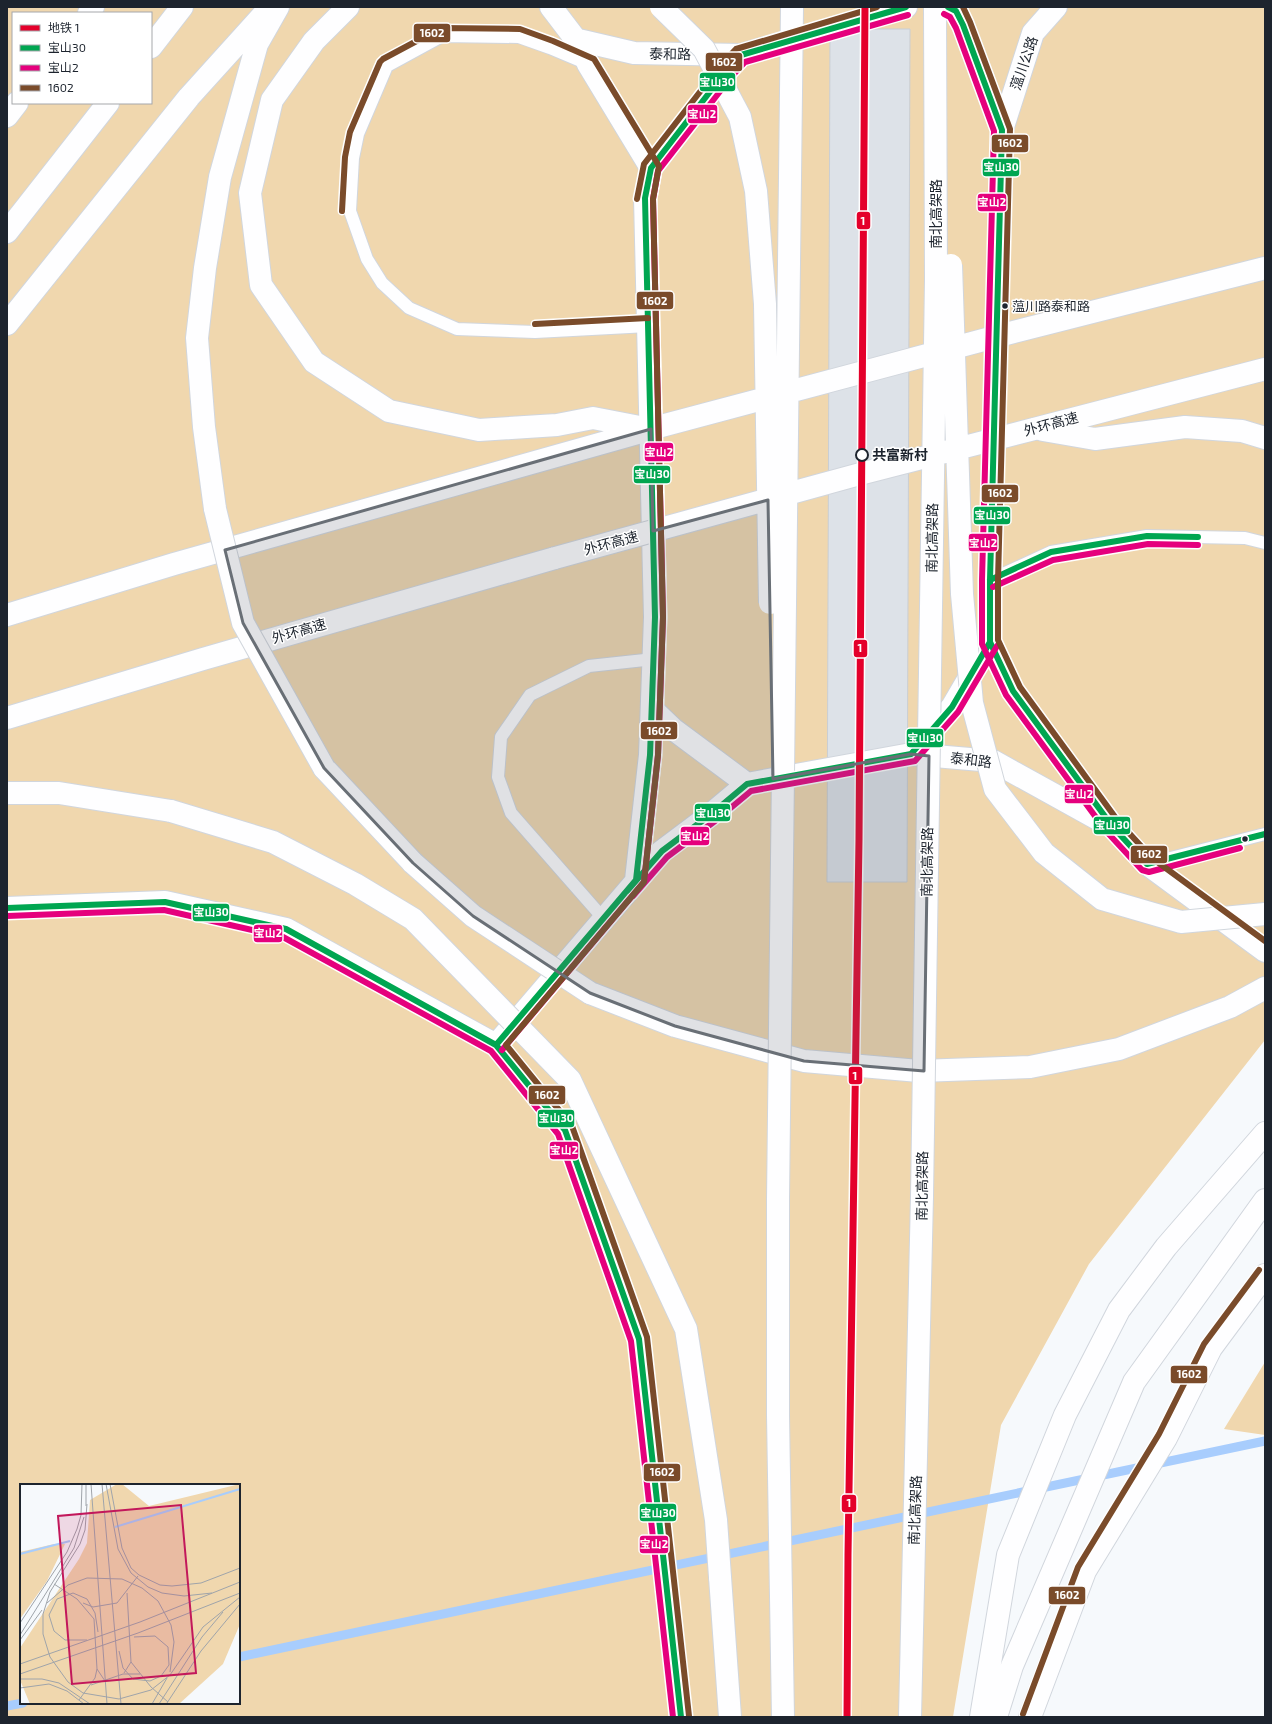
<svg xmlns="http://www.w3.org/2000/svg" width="1272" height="1724" font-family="'Exo 2','Noto Sans SC',sans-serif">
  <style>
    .forest { fill: #f0d7ae; fill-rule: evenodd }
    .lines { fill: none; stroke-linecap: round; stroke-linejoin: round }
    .stream { stroke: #a8cdfd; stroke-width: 9 }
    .building { fill: #dde2e8; stroke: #c9ced4 }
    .lane-casing { stroke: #d1d6dd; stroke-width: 14 }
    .primary-casing { stroke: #d1d6dd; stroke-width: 24 }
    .highway-casing { stroke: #d1d6dd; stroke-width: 24 }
    .lane { stroke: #fefeff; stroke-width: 12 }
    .primary { stroke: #fefeff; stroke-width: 22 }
    .highway { stroke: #fefeff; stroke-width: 22 }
    .highway-bridge-casing { stroke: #d1d6dd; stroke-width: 24; stroke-linecap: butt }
    .highway-bridge { stroke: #fefeff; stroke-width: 22 }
    .bus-1-casing { stroke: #fff; stroke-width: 9 }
    .bus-2-casing { stroke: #fff; stroke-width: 9 }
    .bus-3-casing { stroke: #fff; stroke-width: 9 }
    .bus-1 { stroke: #00a651; stroke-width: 6 }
    .bus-2 { stroke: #e5007d; stroke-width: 6 }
    .bus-3 { stroke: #7a4b2a; stroke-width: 6 }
    .metro-1-casing { stroke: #fff; stroke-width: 10 }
    .metro-1 { stroke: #e4002b; stroke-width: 7 }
    .marked { fill: #696f76; fill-opacity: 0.2; stroke: #696f76; stroke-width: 3; stroke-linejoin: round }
    .bus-dot { fill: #1d242e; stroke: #fff; stroke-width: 1.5 }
    .stop-dot { fill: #fff; stroke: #1d242e; stroke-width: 2 }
    .labels { text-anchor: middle; stroke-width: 3; stroke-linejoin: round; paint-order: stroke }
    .bus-label { font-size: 13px; fill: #1d242e; stroke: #fff; text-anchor: start }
    .street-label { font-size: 14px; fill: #1d242e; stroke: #fff }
    .stop-label { font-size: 14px; font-weight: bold; fill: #1d242e; stroke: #fff; text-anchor: start }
    .inset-river { fill: none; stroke: #a8cdfd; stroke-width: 2 }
    .inset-road { fill: none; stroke: #9fa4aa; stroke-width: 1 }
    .view { fill: #c2185b; fill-opacity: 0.15; stroke: #c2185b; stroke-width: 2 }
    .inset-edge { fill: none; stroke: #1d242e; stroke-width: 2 }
    .line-badge { stroke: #fff; stroke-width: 1.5 }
    .badge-label { font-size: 11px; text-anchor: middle; font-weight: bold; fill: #fff }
  </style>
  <rect width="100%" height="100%" fill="#f6f9fc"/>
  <path class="forest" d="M7,7H1265V1040L1089,1264L1001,1425L953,1717H7ZM13,13H151V103H13ZM21,1485H239V1703H21Z
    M1265,1362V1435L1224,1429Z"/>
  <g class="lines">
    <path class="stream" d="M239,1657L1265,1441
      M7,1706L23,1703"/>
  </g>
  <path class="building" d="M830,29H910L907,882H827Z"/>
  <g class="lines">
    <defs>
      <path id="lane" d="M588,64L550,48L519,37L442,36L387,66L358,134L353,158L350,211L367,259L382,283L409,308L457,329L535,332L648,326
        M990,580L1051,552L1147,536L1245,538L1265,543
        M1147,864L1265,834
        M603,918L511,813L498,777L501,737L530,695L589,666L654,659"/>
      <path id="primary" d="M551,7L580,45L588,64L651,168L645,198L655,617L650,755L636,880
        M948,7L956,11L963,25L1002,130
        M1056,7L1033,33L1002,130L990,580V642L1013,691L1112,826L1147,864L1265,951
        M89,13L93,7
        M574,39L634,53L741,55L906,7
        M7,116L17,103
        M651,168L732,64
        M652,709L673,729L747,784
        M921,743L952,707L990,642
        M7,908L165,902L286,929L496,1045L565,1130L639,1339L681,1717
        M496,1045L662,851L710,815L747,784L911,754L993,761L1107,824
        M1030,1717L1085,1571L1166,1438L1211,1348L1265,1275"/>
      <path id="highway" d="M348,7L314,41L272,100L250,193L261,285L314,362L389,411L479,430L557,425L593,418L650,429
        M151,47L182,7
        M7,232L108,103
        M7,324L189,97L263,15
        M1002,335L1265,268
        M1034,429L1265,369
        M1043,430L1095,439L1185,427L1242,431L1265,438
        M215,509L204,427L197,338L205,268L220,177L257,44L278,7
        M7,615L174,564L645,431
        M7,718L203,659L555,558
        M324,768L413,863
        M7,793H59L171,811
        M590,993L675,1026L804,1061L919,1071L1030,1067L1119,1049L1230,1007L1265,988
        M778,1200V1415L783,1717
        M720,1577L730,1717
        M910,1717L922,1196
        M981,1717L1008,1555L1065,1415L1119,1310L1166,1247L1265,1133
        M996,1717L1012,1666L1134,1382L1265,1200"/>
    </defs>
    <use href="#lane" class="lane-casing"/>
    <use href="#primary" class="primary-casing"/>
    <use href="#highway" class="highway-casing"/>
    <use href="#lane" class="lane"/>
    <use href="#primary" class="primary"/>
    <use href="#highway" class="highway"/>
    <defs>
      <path id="highway-bridge" d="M661,7L704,49L740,117L756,191L765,304L770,603
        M951,265L962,594L972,703L995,789L1044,853L1102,899L1181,922L1265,914
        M650,429L1002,335
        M215,509L243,623L324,768
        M555,558L860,474L1034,429
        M171,811L273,842L355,884L413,919L570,1080L686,1329L716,1520L720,1577
        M413,863L473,916L590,993
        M922,1196L936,280L935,7
        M778,1200L792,7"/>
    </defs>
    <use href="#highway-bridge" class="highway-bridge-casing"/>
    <use href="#highway-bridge" class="highway-bridge"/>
    <defs>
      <path id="bus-1" d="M948,7L956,11L963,25L1002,130L990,580V642L1013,691L1112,826L1147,864L1265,834
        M990,580L1051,552L1147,536L1198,537
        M627,891L662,851L710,815L747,784L911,754L952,707L990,642
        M7,908L165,902L286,929L496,1045L565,1130L639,1339L681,1717
        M496,1045L636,880L650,755L655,617L645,198L651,168L726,71L741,55L906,7"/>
      <path id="bus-2" d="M944,14L950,17L956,28L994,131L982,580V644L1006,695L1106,831L1142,870L1149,872L1240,848
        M993,587L1053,560L1148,544L1198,545
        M633,896L667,857L715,821L751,791L915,761L958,712L997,646
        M7,916L164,910L283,937L491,1051L558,1134L631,1341L673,1717
        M502,1050L644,882L658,755L663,617L653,199L658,171L732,76L745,62L908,15"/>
      <path id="bus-3" d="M963,7L970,22L1010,129L998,580V640L1020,687L1118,821L1152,858L1265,941
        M637,199L644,164L720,66L736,49L877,7
        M342,211L345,157L350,132L380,62L383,59L441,28L520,29L553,41L594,59L659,166L653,199L663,617L658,755L644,882L506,1045L572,1126L647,1337L689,1716
        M535,324L648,318
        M1023,1714L1078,1567L1159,1434L1204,1344L1259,1270"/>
    </defs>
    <use href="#bus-1" class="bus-1-casing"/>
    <use href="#bus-2" class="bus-2-casing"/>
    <use href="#bus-3" class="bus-3-casing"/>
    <use href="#bus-1" class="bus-1"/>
    <use href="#bus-2" class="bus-2"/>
    <use href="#bus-3" class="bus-3"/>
    <defs>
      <path id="metro-1" d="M847,1717L848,1555L859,840L865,7"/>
    </defs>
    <use href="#metro-1" class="metro-1-casing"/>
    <use href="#metro-1" class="metro-1"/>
  </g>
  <path class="marked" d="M651,429L653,531L768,500L773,779L911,754L929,756L924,1071L804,1061L675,1026L590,993L473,916L413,863L324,768L243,623L225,550Z"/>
  <g class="bus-dot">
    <circle cx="1005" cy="306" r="3.5"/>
    <circle cx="1245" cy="839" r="3.5"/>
  </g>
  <circle class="stop-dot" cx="862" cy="455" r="6"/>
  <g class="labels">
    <g class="bus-label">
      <text x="1012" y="311">蕰川路泰和路</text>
    </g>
    <g class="street-label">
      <text transform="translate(670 54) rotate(1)" y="5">泰和路</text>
      <text transform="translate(1024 63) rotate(-71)" y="5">蕰川公路</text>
      <text transform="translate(936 214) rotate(-90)" y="5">南北高架路</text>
      <text transform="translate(1051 424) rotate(-15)" y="5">外环高速</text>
      <text transform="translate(932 538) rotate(-89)" y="5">南北高架路</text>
      <text transform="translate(611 543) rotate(-15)" y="5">外环高速</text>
      <text transform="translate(299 631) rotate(-16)" y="5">外环高速</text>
      <text transform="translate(971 760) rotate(7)" y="5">泰和路</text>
      <text transform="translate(927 862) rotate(-89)" y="5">南北高架路</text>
      <text transform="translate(922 1186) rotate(-89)" y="5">南北高架路</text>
      <text transform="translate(915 1510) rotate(-88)" y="5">南北高架路</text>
    </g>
    <g class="stop-label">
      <text x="872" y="460">共富新村</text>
    </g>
  </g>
  <g transform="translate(20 1484)">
    <rect width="220" height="220" fill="#f6f9fc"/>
    <path d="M97,0H102L129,22L220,0V140L203,180L159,220H10L0,196V164L59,75L67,59L70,16ZM34,60H45L27,97L0,135V68Z" fill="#f0d7ae"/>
    <path class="inset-river" d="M95,43L220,5M0,70L50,57"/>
    <path class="inset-road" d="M66,0V22M71,0L87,220M82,0L101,220M86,0L98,65L111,89L128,103L142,109L164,112L192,109M90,0L102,64L111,84L119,91L140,101L152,102L181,99L220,84M67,20L65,46L60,60L30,108L23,130V150L30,173L48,198L63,209L99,215L131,206L150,191L183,143L220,113M34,100L57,115L74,135L77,185L75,194L59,216M107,109L111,178L131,203L148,218M27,119L48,101L67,94L102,95L122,104L138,117L151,141L154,158L150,188M63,119L73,123L97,119L118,92M0,139L47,68L57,45L61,31L62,0M0,151L54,64L64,33M0,156L22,126M67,156H45L34,147L29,131L37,115L53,109L67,115L75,129L78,148M99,167L103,184L113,195L130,197L141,192L149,181L148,163L135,152L114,153M0,180L120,138L220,98M77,185L85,197M104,189L111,178M0,190L118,149L220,109M0,195H22L39,199L70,220M71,201L103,190H120M0,204L29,200L47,207L64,220M147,219L181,167L220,120M132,220L147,194M139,220L182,153L203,128"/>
    <path class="view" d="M161,21L176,189L52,200L38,32Z"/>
    <rect width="220" height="220" class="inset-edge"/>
  </g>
  <g class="line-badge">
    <rect x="413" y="23" width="38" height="20" rx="4" fill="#7a4b2a"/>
    <rect x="705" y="52" width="38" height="20" rx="4" fill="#7a4b2a"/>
    <rect x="699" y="72" width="37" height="20" rx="4" fill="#00a651"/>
    <rect x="687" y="104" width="31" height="20" rx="4" fill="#e5007d"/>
    <rect x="991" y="134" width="38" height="19" rx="4" fill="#7a4b2a"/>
    <rect x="982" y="158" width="38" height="19" rx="4" fill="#00a651"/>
    <rect x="977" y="193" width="30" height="19" rx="4" fill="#e5007d"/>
    <rect x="856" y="211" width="15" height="19" rx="4" fill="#e4002b"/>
    <rect x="636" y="291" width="38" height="19" rx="4" fill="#7a4b2a"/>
    <rect x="644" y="442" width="30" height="20" rx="4" fill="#e5007d"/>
    <rect x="633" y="465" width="38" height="19" rx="4" fill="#00a651"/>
    <rect x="981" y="484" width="38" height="19" rx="4" fill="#7a4b2a"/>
    <rect x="973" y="506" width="38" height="19" rx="4" fill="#00a651"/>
    <rect x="968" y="533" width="30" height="19" rx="4" fill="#e5007d"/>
    <rect x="853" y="639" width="15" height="19" rx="4" fill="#e4002b"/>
    <rect x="640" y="721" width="38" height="19" rx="4" fill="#7a4b2a"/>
    <rect x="906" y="728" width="38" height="20" rx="4" fill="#00a651"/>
    <rect x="1064" y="784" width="30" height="20" rx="4" fill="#e5007d"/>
    <rect x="694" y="803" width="37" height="19" rx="4" fill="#00a651"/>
    <rect x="1093" y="816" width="38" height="19" rx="4" fill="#00a651"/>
    <rect x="680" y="826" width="30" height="20" rx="4" fill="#e5007d"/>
    <rect x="1130" y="845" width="38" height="19" rx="4" fill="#7a4b2a"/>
    <rect x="192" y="903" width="38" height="19" rx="4" fill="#00a651"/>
    <rect x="253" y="924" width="30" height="19" rx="4" fill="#e5007d"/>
    <rect x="848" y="1066" width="15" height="19" rx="4" fill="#e4002b"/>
    <rect x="528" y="1085" width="38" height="20" rx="4" fill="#7a4b2a"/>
    <rect x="537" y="1109" width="38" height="19" rx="4" fill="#00a651"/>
    <rect x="549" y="1141" width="30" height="19" rx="4" fill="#e5007d"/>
    <rect x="1170" y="1365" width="38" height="19" rx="4" fill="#7a4b2a"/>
    <rect x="643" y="1463" width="38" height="19" rx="4" fill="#7a4b2a"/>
    <rect x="841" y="1494" width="16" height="19" rx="4" fill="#e4002b"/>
    <rect x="639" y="1503" width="38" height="19" rx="4" fill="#00a651"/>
    <rect x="639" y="1535" width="30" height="19" rx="4" fill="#e5007d"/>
    <rect x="1048" y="1586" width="38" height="19" rx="4" fill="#7a4b2a"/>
  </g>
  <g class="badge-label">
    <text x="432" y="37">1602</text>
    <text x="724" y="66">1602</text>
    <text x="717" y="86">宝山30</text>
    <text x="702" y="118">宝山2</text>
    <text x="1010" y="147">1602</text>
    <text x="1001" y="171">宝山30</text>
    <text x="992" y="206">宝山2</text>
    <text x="863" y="225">1</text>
    <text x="655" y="305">1602</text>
    <text x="659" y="456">宝山2</text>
    <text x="652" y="478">宝山30</text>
    <text x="1000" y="497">1602</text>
    <text x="992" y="519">宝山30</text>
    <text x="983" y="547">宝山2</text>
    <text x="860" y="652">1</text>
    <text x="659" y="735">1602</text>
    <text x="925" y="742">宝山30</text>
    <text x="1079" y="798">宝山2</text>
    <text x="713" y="817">宝山30</text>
    <text x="1112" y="829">宝山30</text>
    <text x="695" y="840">宝山2</text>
    <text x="1149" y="858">1602</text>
    <text x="211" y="916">宝山30</text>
    <text x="268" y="937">宝山2</text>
    <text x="855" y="1080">1</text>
    <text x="547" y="1099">1602</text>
    <text x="556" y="1122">宝山30</text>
    <text x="564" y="1154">宝山2</text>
    <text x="1189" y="1378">1602</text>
    <text x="662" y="1476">1602</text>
    <text x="849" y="1507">1</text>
    <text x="658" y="1517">宝山30</text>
    <text x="654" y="1548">宝山2</text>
    <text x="1067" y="1599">1602</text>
  </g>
  <rect width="1272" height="1724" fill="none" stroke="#1d242e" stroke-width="16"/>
  <rect x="12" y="12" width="140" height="92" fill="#ffffff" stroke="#a5a7ab"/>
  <rect x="20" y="25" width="20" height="6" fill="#e4002b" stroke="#a5a7ab"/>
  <text x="48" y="32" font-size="12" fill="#1d242e">地铁 1</text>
  <rect x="20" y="45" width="20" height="6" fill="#00a651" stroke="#a5a7ab"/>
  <text x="48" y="52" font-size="12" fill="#1d242e">宝山30</text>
  <rect x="20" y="65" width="20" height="6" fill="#e5007d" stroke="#a5a7ab"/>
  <text x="48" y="72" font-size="12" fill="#1d242e">宝山2</text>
  <rect x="20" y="85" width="20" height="6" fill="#7a4b2a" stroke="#a5a7ab"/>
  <text x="48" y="92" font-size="12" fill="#1d242e">1602</text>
</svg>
